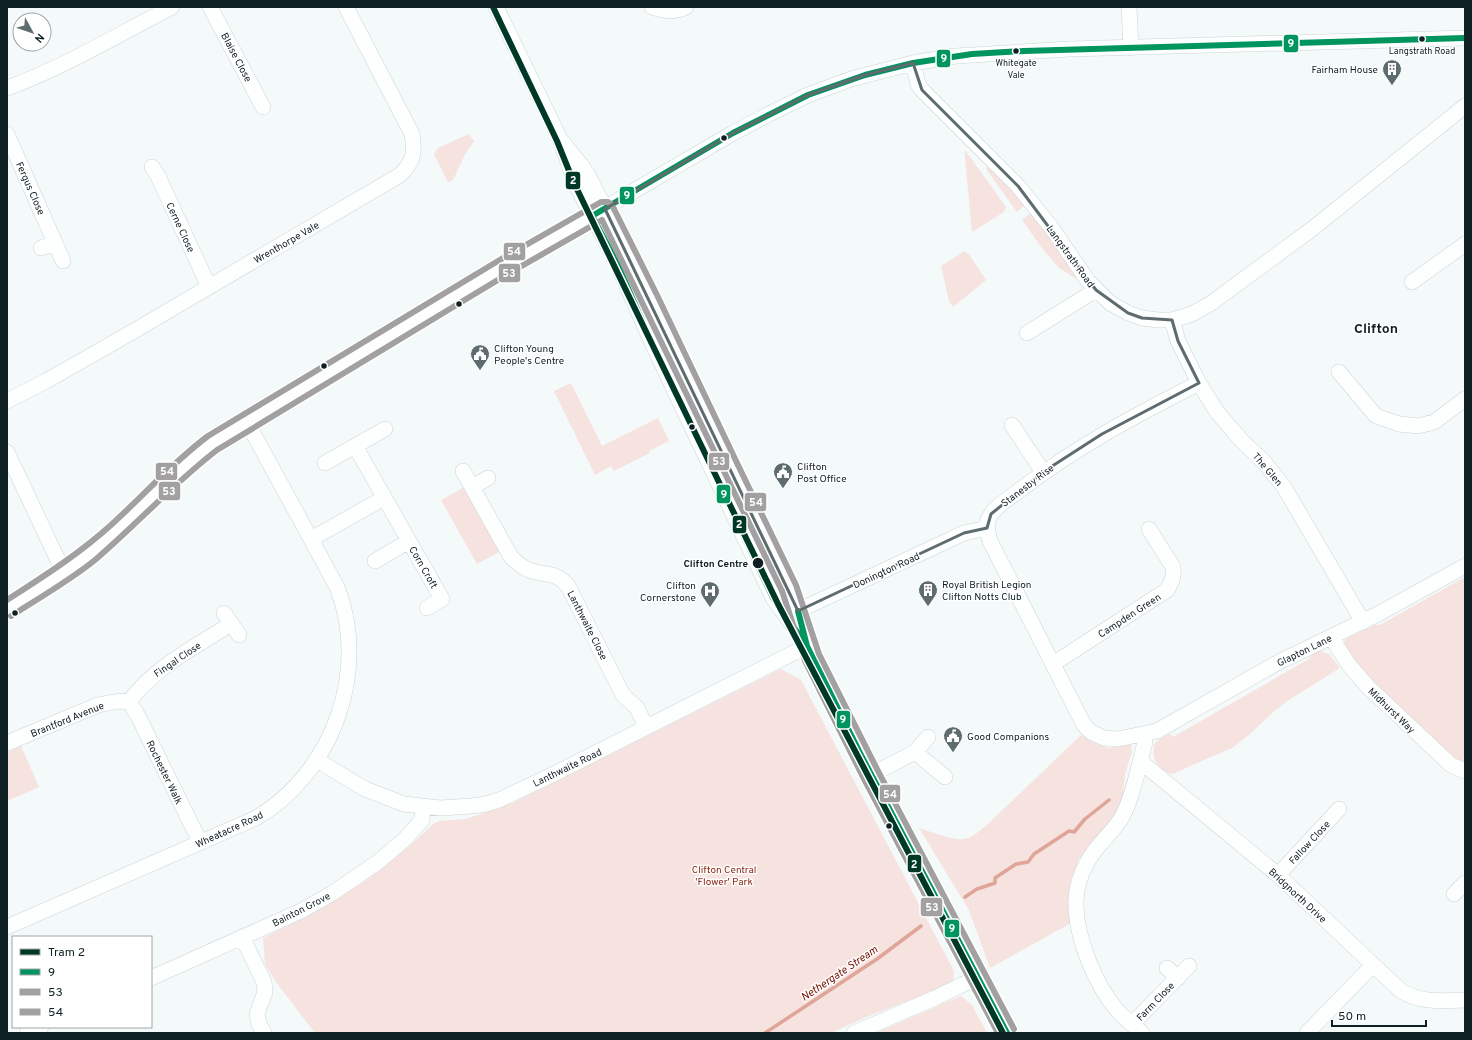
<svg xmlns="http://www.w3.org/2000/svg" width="1472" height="1040" font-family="Overpass,sans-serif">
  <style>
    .green { fill: #f6e2de }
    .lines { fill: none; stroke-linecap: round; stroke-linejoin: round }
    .stream { stroke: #dea598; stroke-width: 3.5 }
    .minor-casing { stroke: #cad5d7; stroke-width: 16 }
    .minor { stroke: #fdfefe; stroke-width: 15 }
    .bus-1-casing { stroke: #fff; stroke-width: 9 }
    .bus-2-casing { stroke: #fff; stroke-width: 9 }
    .bus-3-casing { stroke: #fff; stroke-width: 9 }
    .bus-1 { stroke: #00945e; stroke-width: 6 }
    .bus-2 { stroke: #a2a0a0; stroke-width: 6 }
    .bus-3 { stroke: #a2a0a0; stroke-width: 6 }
    .tram-1-casing { stroke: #fff; stroke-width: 9 }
    .tram-1 { stroke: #003828; stroke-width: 6 }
    .marked { fill: none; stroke: #5f6c6f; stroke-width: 3; stroke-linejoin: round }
    .bus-dot { fill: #0f2024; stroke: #fff; stroke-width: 1.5 }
    .labels { text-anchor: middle; stroke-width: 3; stroke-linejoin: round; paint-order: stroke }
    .bus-label { font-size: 9px; fill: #0f2024; stroke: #fff }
    .street-label { font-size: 10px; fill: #0f2024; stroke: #fff }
    .poi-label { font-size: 10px; fill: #0f2024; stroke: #fff; text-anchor: start }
    .stop-label { font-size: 10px; font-weight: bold; fill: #0f2024; stroke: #fff; text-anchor: end }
    .park-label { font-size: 10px; fill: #8b2814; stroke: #fff }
    .water-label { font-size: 11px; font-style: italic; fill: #751100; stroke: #fff }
    .district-label { font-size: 14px; font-weight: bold; fill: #0f2024; stroke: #fff }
    .line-badge { stroke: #fff; stroke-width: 1.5 }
    .badge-label { font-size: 11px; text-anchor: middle; font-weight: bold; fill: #fff }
  </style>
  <rect width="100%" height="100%" fill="#f4f9f9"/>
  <path class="green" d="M469,134L474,141L465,154L453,180L448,182L434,154L438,148Z
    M965,150L1006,207L1004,212L972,232L965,158Z
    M988,164L1025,205L1017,212L986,169Z
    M1032,212L1080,281L1059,268L1042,248L1022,220Z
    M965,251L967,254L968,253L986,280L953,307L949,301L941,266Z
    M571,383L602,446L658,418L669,441L649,451L650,453L614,471L611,466L595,475L554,391Z
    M465,487L501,551L477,564L441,500Z
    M1465,577V657L1463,659L1465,661V763L1453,757L1396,704L1356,663L1347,649L1344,642L1347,638L1375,625H1380Z
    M1321,650L1322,652L1329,654L1340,668L1287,701L1272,713L1249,735L1232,748L1206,759L1173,774C1166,774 1156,765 1154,758C1153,753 1154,749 1154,744L1161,738L1170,734L1173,737L1309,659L1312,654Z
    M781,669L801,680L954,971L953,983L869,1016L831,1033H315L276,982L265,964L263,938L308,916L364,882L411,845L433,824L439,821L466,819L513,803Z
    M1081,735L1092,742L1108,748L1131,744L1132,752L1125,774L1122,805L1114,818L1079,859L1072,879L1071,923L990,968L969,910L919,828C929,831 954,841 964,839C973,838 981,829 988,824Z
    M21,746L39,787L7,801V752Z
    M961,996L972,1005L987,1033H876Z"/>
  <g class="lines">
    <path class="stream" d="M965,897L977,889L995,883V878L1016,864L1028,862L1034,854L1069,831L1074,832L1085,819L1109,800
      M765,1033L877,959L921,926"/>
    <defs>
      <path id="minor" d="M210,7L263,107
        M496,7L560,139L575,183L616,261L652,343L773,598L802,638
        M652,7C663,11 675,13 686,7
        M1129,7L1131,48
        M913,63L918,84L922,90L1018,186L1051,227L1088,281L1110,303L1128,313L1142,318L1158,320H1172L1192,314L1210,304L1312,229L1465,106
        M7,88C63,68 119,34 172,7
        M7,134L63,261
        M560,139L581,165L588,175C637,271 683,369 729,466C749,507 770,547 789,589C799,611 802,635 812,657L871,775L1007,1033
        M152,167L158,176L209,287
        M41,248L55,243
        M1412,282L1465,244
        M1172,320L1178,341L1199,383L1217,412L1242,441L1264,462L1284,487L1363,622
        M1027,333L1096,290
        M1339,372L1376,416L1399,424L1418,426L1434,422L1465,399
        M1199,383C1134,416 1074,448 1016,493C1007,500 992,508 988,520C986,527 988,534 990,541L1084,725L1091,732L1104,738L1118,739L1157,731L1277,663L1378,614L1465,566
        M7,401L48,380L127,335L400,175C414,161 415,153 412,134L346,7
        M1012,425L1043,472
        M355,446L442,599L427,608
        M7,452L64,573
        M325,463L385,429
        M463,471L511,557C516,562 522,567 529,570C545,576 556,571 568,586L623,695L637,708L646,727
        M472,487L488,478
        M311,539L384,498
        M375,561L409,541
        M7,609L64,573L88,555L117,530L184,465L212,443L502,268L733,133L767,115L808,95L851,79L913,63L956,56L1069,49L1465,38
        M224,613L239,635
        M789,615L964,533L987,528
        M1331,637L1349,665L1368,687L1451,765L1465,771
        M1053,664L1167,590C1172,582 1174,577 1173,567L1149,529
        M129,702L137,714L200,842
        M129,702C154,667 195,647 231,624
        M7,743L98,705L119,701L129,702
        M915,752L928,737
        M317,760L365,789L404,804L440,808L472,806L486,804L499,800L552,775L807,646
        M1140,761L1278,875L1401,991C1421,1003 1442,1001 1465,1000
        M871,775L915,752L945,777
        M1278,875L1339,809
        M1454,894L1465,883
        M7,927L256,818C333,773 370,670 337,587L247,422
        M242,937L264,982L265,992L257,1014L259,1024L264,1033
        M1167,968L1178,978
        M151,978L301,911L331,894L378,862L405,839L422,820L423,807
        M1132,1024L1189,966
        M27,1033L41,1027
        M854,1033L935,998L978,977
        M1142,1033C1134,1026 1125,1019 1117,1010C1095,985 1075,935 1076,901C1076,887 1081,873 1088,861C1097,844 1113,833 1122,817C1133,797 1139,765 1145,742L1143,734
        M1307,1033L1373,965"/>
    </defs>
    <use href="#minor" class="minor-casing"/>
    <use href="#minor" class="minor"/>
    <defs>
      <path id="bus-1" d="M798,611L807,646L862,757L1007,1033
        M807,646L773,598L652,343L616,261L592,216L733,133L808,95L865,75L913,63L972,54L1024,51L1465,38"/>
      <path id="bus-2" d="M11,616C39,598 69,581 95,560C137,524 173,484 217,450L506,275L602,220L782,591L805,661L864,779L998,1033"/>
      <path id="bus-3" d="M7,600C44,576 79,554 111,525C144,495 172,463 208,436L498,261L601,202H608L612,205L657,295L737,463L796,585L819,654L878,771L1014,1029"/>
    </defs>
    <use href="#bus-1" class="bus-1-casing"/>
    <use href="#bus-2" class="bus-2-casing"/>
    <use href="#bus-3" class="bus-3-casing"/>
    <use href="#bus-1" class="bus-1"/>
    <use href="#bus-2" class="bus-2"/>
    <use href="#bus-3" class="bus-3"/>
    <defs>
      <path id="tram-1" d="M493,7L557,141L574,183L778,604L1003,1033"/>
    </defs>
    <use href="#tram-1" class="tram-1-casing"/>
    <use href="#tram-1" class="tram-1"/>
  </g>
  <path class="marked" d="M913,63L922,90L1018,186L1096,290L1128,313L1142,318L1172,320L1178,341L1199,383L1102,434L1043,472L991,514L987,528L964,533L798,611L605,209L733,133L808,95L865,75Z"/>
  <defs>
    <symbol id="building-pin" viewBox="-11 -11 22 30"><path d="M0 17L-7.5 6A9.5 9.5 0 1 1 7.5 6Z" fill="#5f6c6f" stroke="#fff"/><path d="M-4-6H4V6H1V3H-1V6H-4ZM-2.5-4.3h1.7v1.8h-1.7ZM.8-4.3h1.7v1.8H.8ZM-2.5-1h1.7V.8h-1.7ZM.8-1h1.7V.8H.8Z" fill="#fff"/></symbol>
    <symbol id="civic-pin" viewBox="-11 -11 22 30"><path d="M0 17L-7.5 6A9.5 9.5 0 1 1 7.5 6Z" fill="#5f6c6f" stroke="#fff"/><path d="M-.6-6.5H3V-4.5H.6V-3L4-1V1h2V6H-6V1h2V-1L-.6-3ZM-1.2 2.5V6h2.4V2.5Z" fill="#fff"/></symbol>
    <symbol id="hospital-pin" viewBox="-11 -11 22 30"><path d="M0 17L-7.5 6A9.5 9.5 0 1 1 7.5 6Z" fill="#5f6c6f" stroke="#fff"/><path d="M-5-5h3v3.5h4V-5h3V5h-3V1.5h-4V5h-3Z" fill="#fff"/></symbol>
  </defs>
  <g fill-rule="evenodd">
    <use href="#building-pin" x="1381" y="58" width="22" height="30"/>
    <use href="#civic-pin" x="469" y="343" width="22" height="30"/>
    <use href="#civic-pin" x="772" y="461" width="22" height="30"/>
    <use href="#building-pin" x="917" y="579" width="22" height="30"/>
    <use href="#hospital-pin" x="699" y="580" width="22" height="30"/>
    <use href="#civic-pin" x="942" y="725" width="22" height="30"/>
  </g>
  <g class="bus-dot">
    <circle cx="1422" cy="39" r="3.5"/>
    <circle cx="1016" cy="51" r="3.5"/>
    <circle cx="724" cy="138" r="3.5"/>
    <circle cx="459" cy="304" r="3.5"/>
    <circle cx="324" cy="366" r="3.5"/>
    <circle cx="692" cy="427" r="3.5"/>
    <circle cx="758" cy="563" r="6"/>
    <circle cx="15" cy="613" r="3.5"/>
    <circle cx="889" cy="826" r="3.5"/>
  </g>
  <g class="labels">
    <g class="bus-label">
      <text x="1422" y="54">Langstrath Road</text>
      <text x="1016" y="66">Whitegate<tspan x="1016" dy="12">Vale</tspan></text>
    </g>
    <g class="street-label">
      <text transform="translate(237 57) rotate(62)" y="4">Blaise Close</text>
      <text transform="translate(31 188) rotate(66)" y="4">Fergus Close</text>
      <text transform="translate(181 227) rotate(65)" y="4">Cerne Close</text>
      <text transform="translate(286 242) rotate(-30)" y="4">Wrenthorpe Vale</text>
      <text transform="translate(1071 256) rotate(54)" y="4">Langstrath Road</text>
      <text transform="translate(1268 469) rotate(50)" y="4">The Glen</text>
      <text transform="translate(1027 485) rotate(-37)" y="4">Stanesby Rise</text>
      <text transform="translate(424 567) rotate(60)" y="4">Corn Croft</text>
      <text transform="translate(886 570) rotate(-25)" y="4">Donington Road</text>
      <text transform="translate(1129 615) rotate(-33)" y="4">Campden Green</text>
      <text transform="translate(588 625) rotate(63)" y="4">Lanthwaite Close</text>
      <text transform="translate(1304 650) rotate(-26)" y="4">Glapton Lane</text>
      <text transform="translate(177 659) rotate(-34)" y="4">Fingal Close</text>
      <text transform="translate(1392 710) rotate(44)" y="4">Midhurst Way</text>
      <text transform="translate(67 719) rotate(-22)" y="4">Brantford Avenue</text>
      <text transform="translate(567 767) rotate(-26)" y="4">Lanthwaite Road</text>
      <text transform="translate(165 772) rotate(64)" y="4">Rochester Walk</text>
      <text transform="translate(229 829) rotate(-25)" y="4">Wheatacre Road</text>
      <text transform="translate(1309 842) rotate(-47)" y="4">Fallow Close</text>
      <text transform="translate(1298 895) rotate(43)" y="4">Bridgnorth Drive</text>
      <text transform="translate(301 909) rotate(-27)" y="4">Bainton Grove</text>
      <text transform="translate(1155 1001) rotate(-46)" y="4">Farm Close</text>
    </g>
    <g class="poi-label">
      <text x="1378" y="73" text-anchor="end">Fairham House</text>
      <text x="494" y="352">Clifton Young<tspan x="494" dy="12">People's Centre</tspan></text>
      <text x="797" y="470">Clifton<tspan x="797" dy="12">Post Office</tspan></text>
      <text x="942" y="588">Royal British Legion<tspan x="942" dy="12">Clifton Notts Club</tspan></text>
      <text x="696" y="589" text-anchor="end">Clifton<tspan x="696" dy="12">Cornerstone</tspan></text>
      <text x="967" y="740">Good Companions</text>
    </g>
    <g class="stop-label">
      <text x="748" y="567">Clifton Centre</text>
    </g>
    <g class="park-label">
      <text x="724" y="873">Clifton Central<tspan x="724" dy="12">'Flower' Park</tspan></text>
    </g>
    <g class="water-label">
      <text transform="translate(839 973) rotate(-34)" y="4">Nethergate Stream</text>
    </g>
    <g class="district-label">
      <text x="1376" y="333">Clifton</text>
    </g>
  </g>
  <g class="line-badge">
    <rect x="1283" y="34" width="16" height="19" rx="4" fill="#00945e"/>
    <rect x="936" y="49" width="15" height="19" rx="4" fill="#00945e"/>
    <rect x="565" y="171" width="16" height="19" rx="4" fill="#003828"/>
    <rect x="619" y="186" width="16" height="19" rx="4" fill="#00945e"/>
    <rect x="503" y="242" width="23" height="19" rx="4" fill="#a2a0a0"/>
    <rect x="498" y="263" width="23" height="20" rx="4" fill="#a2a0a0"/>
    <rect x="708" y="452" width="22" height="19" rx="4" fill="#a2a0a0"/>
    <rect x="155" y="462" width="23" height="19" rx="4" fill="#a2a0a0"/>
    <rect x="158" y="481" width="23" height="20" rx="4" fill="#a2a0a0"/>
    <rect x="716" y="484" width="15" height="20" rx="4" fill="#00945e"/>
    <rect x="744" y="492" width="23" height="20" rx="4" fill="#a2a0a0"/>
    <rect x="732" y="515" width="15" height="19" rx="4" fill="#003828"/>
    <rect x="836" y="710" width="15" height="19" rx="4" fill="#00945e"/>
    <rect x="879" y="784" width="22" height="19" rx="4" fill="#a2a0a0"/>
    <rect x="907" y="854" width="15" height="19" rx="4" fill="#003828"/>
    <rect x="920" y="897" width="23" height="20" rx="4" fill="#a2a0a0"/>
    <rect x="944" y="919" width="16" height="19" rx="4" fill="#00945e"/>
  </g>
  <g class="badge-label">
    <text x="1291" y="47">9</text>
    <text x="944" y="62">9</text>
    <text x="573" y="184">2</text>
    <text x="627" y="199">9</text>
    <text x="514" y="255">54</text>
    <text x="509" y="277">53</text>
    <text x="719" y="465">53</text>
    <text x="167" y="475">54</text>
    <text x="169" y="495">53</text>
    <text x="724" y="498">9</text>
    <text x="756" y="506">54</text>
    <text x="739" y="528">2</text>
    <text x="843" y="723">9</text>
    <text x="890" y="798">54</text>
    <text x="914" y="868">2</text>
    <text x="932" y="911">53</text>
    <text x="952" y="932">9</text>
  </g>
  <rect width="1472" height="1040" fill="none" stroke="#0f2024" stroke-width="16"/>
  <rect x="12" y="936" width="140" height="92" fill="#ffffff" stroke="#9fa6a7"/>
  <rect x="20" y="949" width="20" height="6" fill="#003828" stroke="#9fa6a7"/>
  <text x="48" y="956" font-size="12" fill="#0f2024">Tram 2</text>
  <rect x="20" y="969" width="20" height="6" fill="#00945e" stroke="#9fa6a7"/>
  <text x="48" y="976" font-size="12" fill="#0f2024">9</text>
  <rect x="20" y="989" width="20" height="6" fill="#a2a0a0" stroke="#9fa6a7"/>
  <text x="48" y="996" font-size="12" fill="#0f2024">53</text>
  <rect x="20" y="1009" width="20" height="6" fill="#a2a0a0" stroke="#9fa6a7"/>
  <text x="48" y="1016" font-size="12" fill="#0f2024">54</text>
  <g transform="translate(32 32) rotate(130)"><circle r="19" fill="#ffffff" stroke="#9fa6a7"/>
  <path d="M0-3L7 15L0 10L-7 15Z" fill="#5f6c6f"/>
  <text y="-6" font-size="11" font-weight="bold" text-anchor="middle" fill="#0f2024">N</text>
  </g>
  <path d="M1332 1020v6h94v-6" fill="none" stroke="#0f2024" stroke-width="2"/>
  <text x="1338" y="1020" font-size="12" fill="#0f2024" stroke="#ffffff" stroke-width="3" paint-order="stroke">50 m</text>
</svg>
